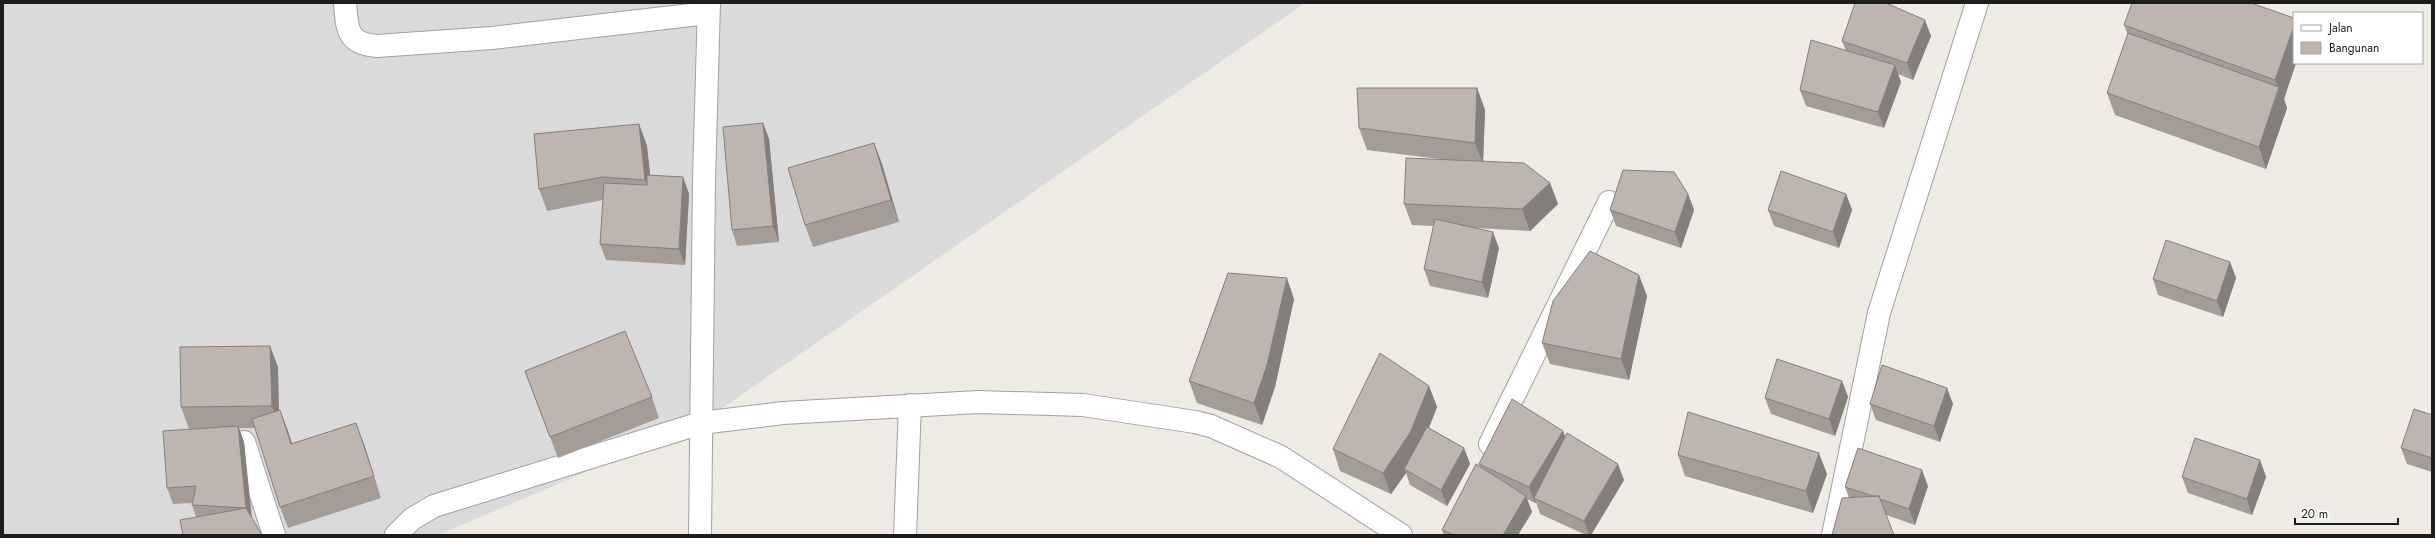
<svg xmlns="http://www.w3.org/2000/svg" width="2435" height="538" font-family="Jost,sans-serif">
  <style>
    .residential { fill: #dbdada }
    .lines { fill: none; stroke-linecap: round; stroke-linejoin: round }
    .minor-casing { stroke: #a1a1a1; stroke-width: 24 }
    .minor { stroke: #fff; stroke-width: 22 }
    .wall { fill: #a39c97 }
    .shaded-wall { fill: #857f7b }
    .building { fill: #beb5b0; stroke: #857f7b }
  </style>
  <rect width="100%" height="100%" fill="#eeeae4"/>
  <path class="residential" d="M3,3H1305L701,423L438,535H3Z"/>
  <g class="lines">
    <defs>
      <path id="minor" d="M345,3C347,29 347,44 377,46L492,38L708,13
        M244,442L274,535
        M1490,444L1609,202
        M396,535L412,519L434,506L701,423L783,413L978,402L1083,405L1195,422L1211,426L1281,457L1401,535
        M700,535L704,180L709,3
        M905,535L910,405
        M1833,535L1879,313L1977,3"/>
    </defs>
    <use href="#minor" class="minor-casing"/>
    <use href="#minor" class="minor"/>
  </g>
  <path class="wall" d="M2124,25L2296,63L2284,99L2287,108L2266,169L2115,115L2107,93L2128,35Z
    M1931,36L1913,80L1898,74L1901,82L1884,128L1806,106L1800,90L1846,51L1842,41Z
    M1477,88L1485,110L1483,161L1550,183L1558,204L1530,231L1476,228L1499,248L1488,298L1430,286L1424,269L1434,226L1412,225L1404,204L1448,160L1367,150L1359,128Z
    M763,123L769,139L779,242L737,246L732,230Z
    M639,124L647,146L650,175L683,177L689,194L685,265L606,260L600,244L603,200L547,211L539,189Z
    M874,143L882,164L899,222L813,247L805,225Z
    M1688,194L1694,210L1681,248L1616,226L1610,210Z
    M1846,194L1852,210L1839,248L1774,226L1768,210Z
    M2230,262L2236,278L2223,317L2158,295L2153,279Z
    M1647,296L1629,380L1550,364L1542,343Z
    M1294,299L1275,387L1262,425L1197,403L1189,381Z
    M278,367L279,410L288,431L292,444H364L381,498L288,528L280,507L255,428H239L244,442L252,517H196L192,505V503L173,504L167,488L189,429L181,407Z
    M525,371L652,397L659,418L558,458Z
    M1842,381L1848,397L1835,436L1771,414L1765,398Z
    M1429,386L1437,407L1429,428L1464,448L1470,464L1447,506L1410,485L1406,473L1391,494L1340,471L1333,449Z
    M1870,404H1953L1940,442L1876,420Z
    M2432,415V472L2407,464L2401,448Z
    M1563,431L1565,437L1624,480L1591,535H1586L1540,514L1536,502L1535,503L1527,499L1532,512L1518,535H1444L1442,530L1480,467L1479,464Z
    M1678,455L1827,474L1813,513L1685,476Z
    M2260,460L2266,477L2252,515L2188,493L2182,477Z
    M1928,486L1915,525L1886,515L1849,498L1845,487Z"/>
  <path class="shaded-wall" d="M1925,20L1931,36L1913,80L1907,63Z
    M2294,26V63H2296L2284,99L2287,108L2266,169L2259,147L2279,89L2275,80Z
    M1895,65L1901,82L1884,128L1878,112Z
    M1477,88L1485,110L1483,164L1475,143Z
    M763,123L769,139L779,242L773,226Z
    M639,124L647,146L653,201L645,180Z
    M874,143L882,164L899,222L891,200Z
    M683,177L689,194L685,265L679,249Z
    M1550,183L1558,204L1530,231L1522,209Z
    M1688,194L1694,210L1681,248L1675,232Z
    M1846,194L1852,210L1839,248L1833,232Z
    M1493,232L1499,248L1488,298L1482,282Z
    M2230,262L2236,278L2223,317L2217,301Z
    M1639,275L1647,296L1629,380L1621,359Z
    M1287,278L1294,299L1275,387L1262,425L1254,403Z
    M270,346L278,367L279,427L272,406Z
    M1842,381L1848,397L1835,436L1829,419Z
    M1429,386L1437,407L1418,455L1404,469L1406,473L1391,494L1383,473Z
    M1947,388L1953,404L1940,442L1934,426Z
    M280,410L288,431L299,465L291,444Z
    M356,423L364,444L381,498L374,476Z
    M238,426L244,442L252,524L246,508Z
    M1563,431L1569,447L1534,498L1536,502L1535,503L1529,487Z
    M1464,448L1470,464L1447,506L1441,490Z
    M1819,453L1827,474L1813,513L1806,491Z
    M2260,460L2266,477L2252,515L2247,499Z
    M1618,464L1624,480L1591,535H1589L1584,521Z
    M1922,470L1928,486L1915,525L1909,509Z
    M1526,496L1532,512L1518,535H1503Z"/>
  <path class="building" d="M1855,3H1886L1925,20L1907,63L1842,41Z
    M2132,3H2251L2294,18V26L2275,80L2124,25Z
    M2128,33L2279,87L2259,147L2107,93Z
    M1811,40L1895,65L1878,112L1800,90Z
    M1357,88H1477L1475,143L1359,128Z
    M763,123L773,226L732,230L723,127Z
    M639,124L645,180L602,177L539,189L534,134Z
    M874,143L891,200L805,225L788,168Z
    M1406,158L1524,163L1550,183L1522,209L1404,204Z
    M1623,170L1674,172L1688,194L1675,232L1610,210Z
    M1781,171L1846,194L1833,232L1768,210Z
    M647,175L683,177L679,249L600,244L604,183L647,185Z
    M1435,219L1493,232L1482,282L1424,269Z
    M2166,240L2230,262L2217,301L2153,279Z
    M1590,251L1639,275L1621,359L1542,343L1553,301Z
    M1228,273L1287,278L1267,365L1254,403L1189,381Z
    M625,331L652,397L550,437L525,371Z
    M270,346L272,406L181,407L180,347Z
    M1380,353L1429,386L1410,433L1383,473L1333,449Z
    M1777,359L1842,381L1829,419L1765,398Z
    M1882,365L1947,388L1934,426L1870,404Z
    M1512,399L1563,431L1529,487L1479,464Z
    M2414,409L2432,415V458L2401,448Z
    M280,410L291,444L356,423L374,476L280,507L252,419Z
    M1688,412L1819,453L1806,491L1678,455Z
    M238,426L246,508L262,535H183L180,520L246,508L192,505L196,486L167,488L163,431Z
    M1427,427L1464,448L1441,490L1404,469Z
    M1567,433L1618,464L1584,521L1534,498Z
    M2195,438L2260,460L2247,499L2182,477Z
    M1858,448L1922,470L1909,509L1880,499L1879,496H1873L1845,487Z
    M1476,464L1526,496L1503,535H1454L1442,530Z
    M1879,496L1894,535H1832L1842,498Z"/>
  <rect width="2435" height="538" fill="none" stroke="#1d1d1d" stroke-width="8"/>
  <rect x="2293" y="12" width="130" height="52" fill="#ffffff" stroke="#a5a5a5"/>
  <rect x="2301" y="25" width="20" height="6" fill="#ffffff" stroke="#a5a5a5"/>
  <text x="2329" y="32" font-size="12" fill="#1d1d1d">Jalan</text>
  <rect x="2301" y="42" width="20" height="12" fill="#beb5b0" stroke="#a5a5a5"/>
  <text x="2329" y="52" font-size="12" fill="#1d1d1d">Bangunan</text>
  <path d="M2295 518v6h103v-6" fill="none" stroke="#1d1d1d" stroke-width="2"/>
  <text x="2301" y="518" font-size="12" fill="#1d1d1d" stroke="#ffffff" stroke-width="3" paint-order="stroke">20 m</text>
</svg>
